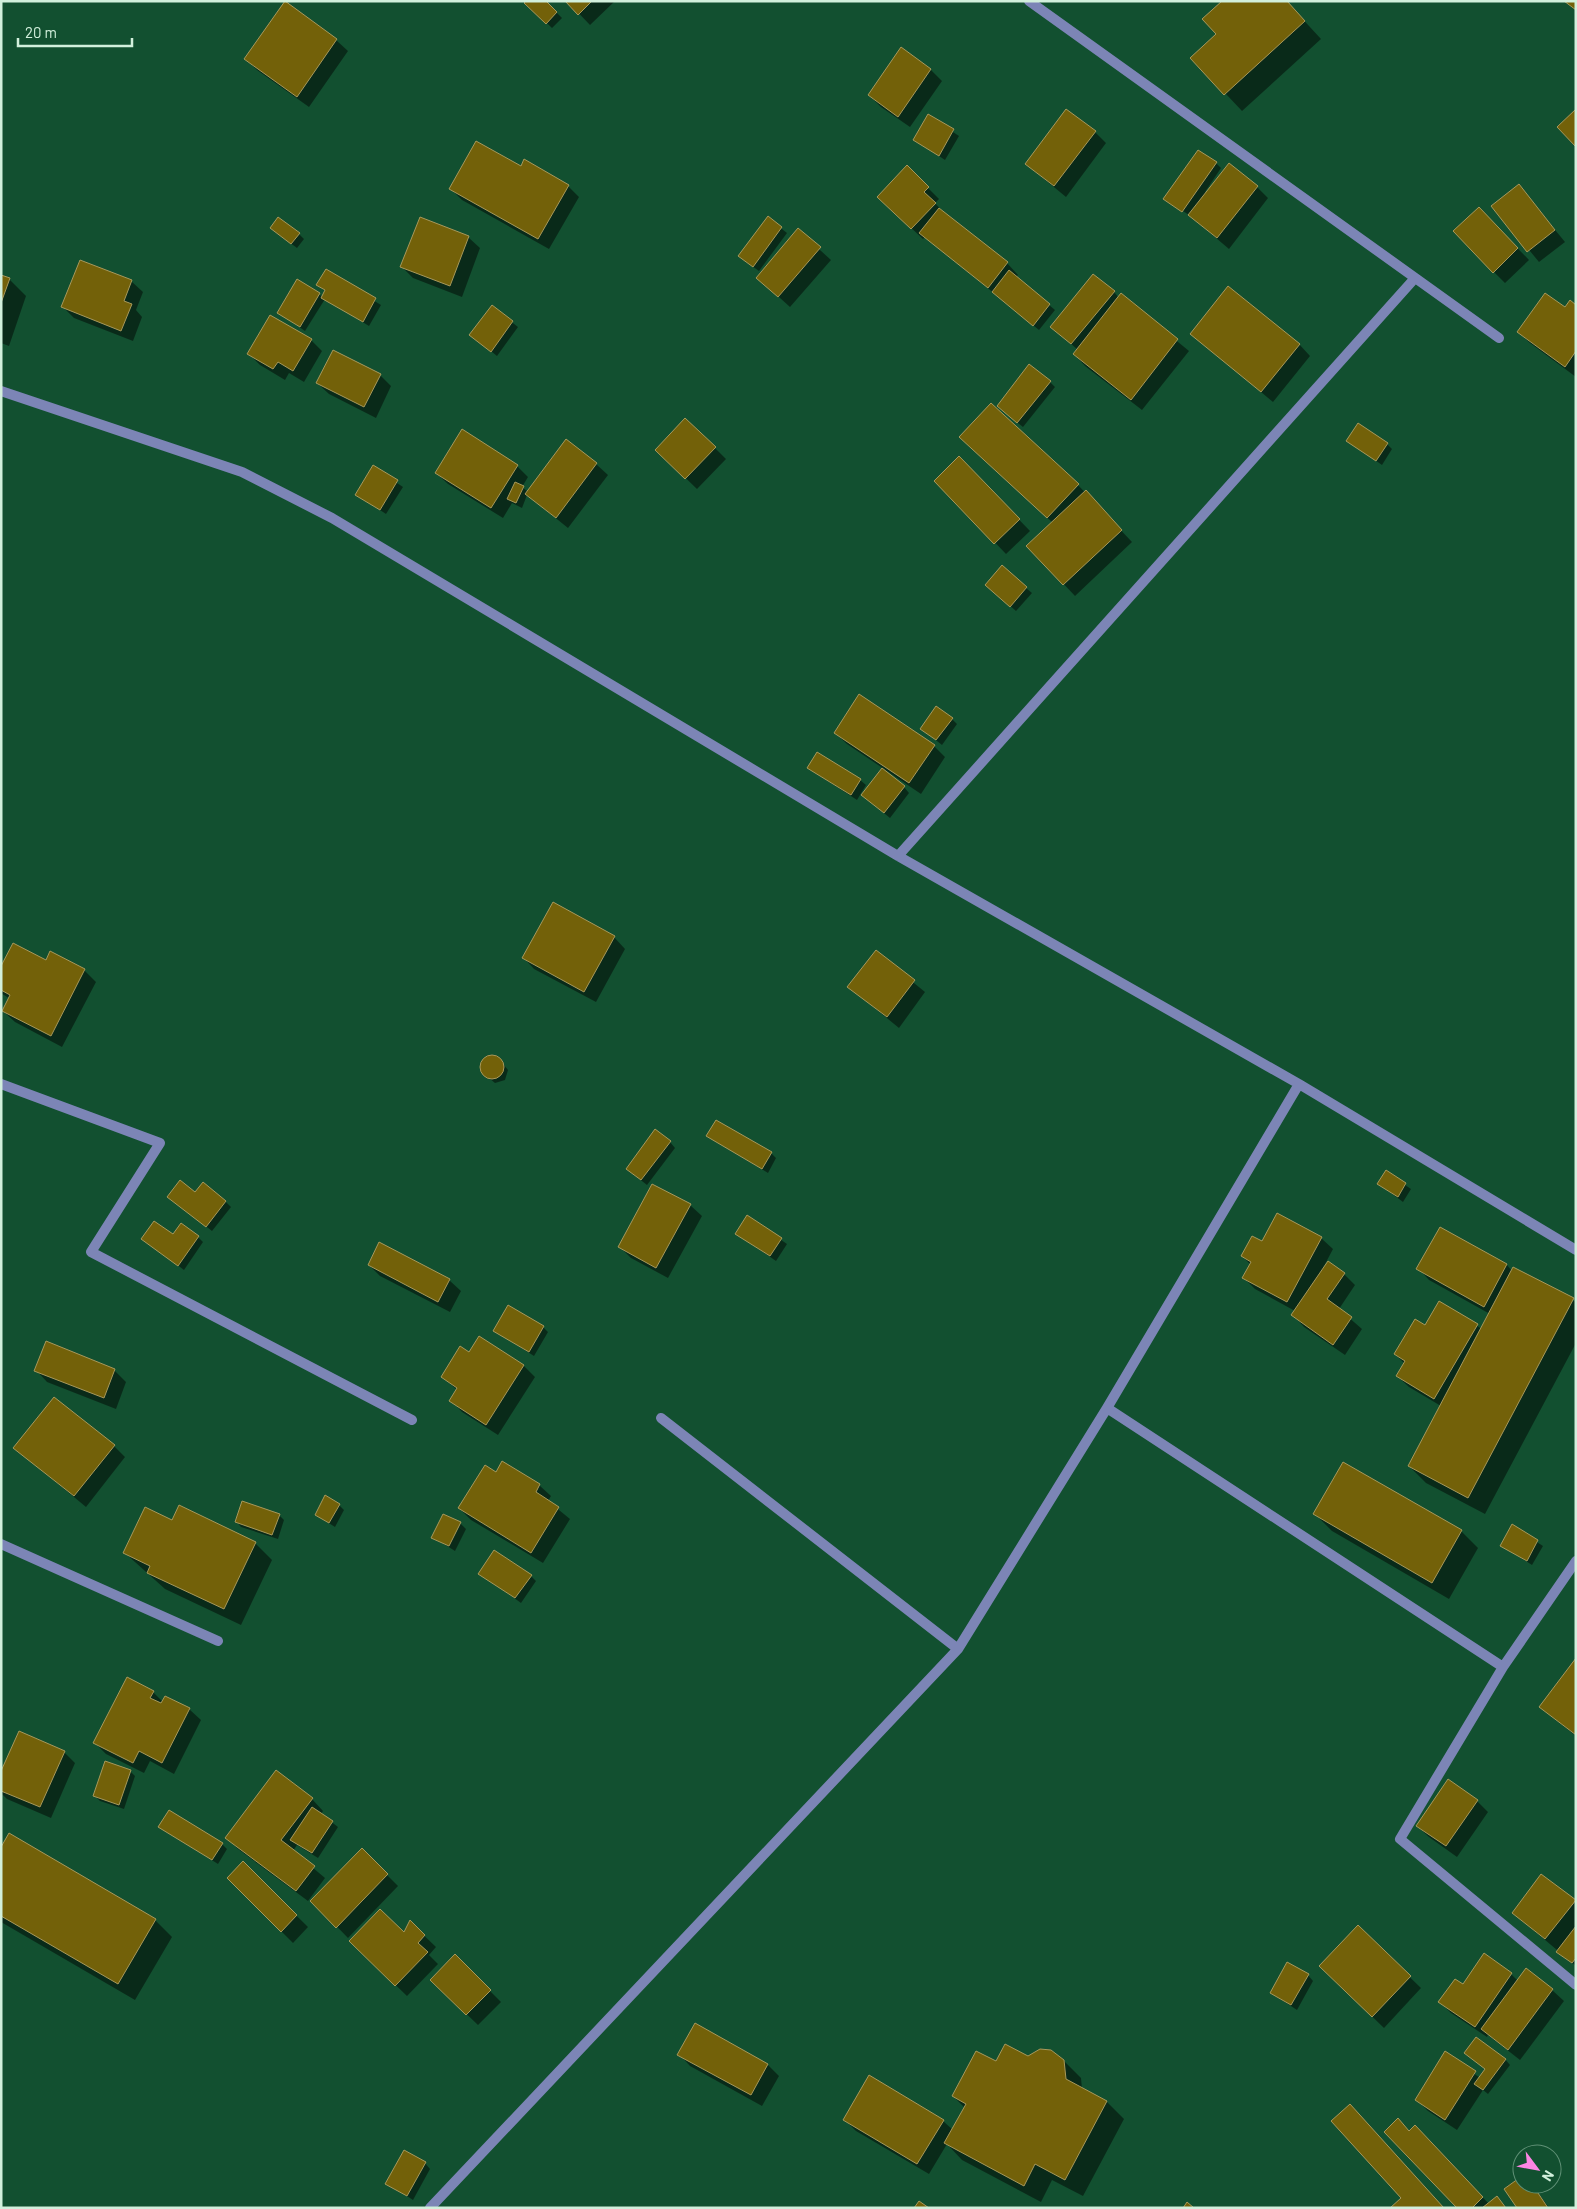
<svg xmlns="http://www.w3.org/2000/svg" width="1577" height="2209" font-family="Barlow,sans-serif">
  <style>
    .shadow { fill: #0007 }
    .building { fill: #736109; stroke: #a7985b }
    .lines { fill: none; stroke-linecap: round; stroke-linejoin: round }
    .minor { stroke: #7c85b6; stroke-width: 10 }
  </style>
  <rect width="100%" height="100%" fill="#125030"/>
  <path class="shadow" d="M545,1L562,18L552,28L526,3Z
    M567,1H615L590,25Z
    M1286,1L1321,39L1242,111L1192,58Z
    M336,40L348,51L309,107L257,70L246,59Z
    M931,70L942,81L910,127L881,107L869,95Z
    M929,116L959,136L945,160L915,140Z
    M1095,132L1106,143L1066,197L1026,164Z
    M1216,163L1221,168L1205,192L1206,193L1257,187L1268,198L1229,249L1189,215L1165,199Z
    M907,167L939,199L935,203L946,215L1007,263L1018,275L1016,277L1055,310L1039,330L925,237L923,239L890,208Z
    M521,168L568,186L579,197L549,249L462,200L451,189Z
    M1519,186L1565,242L1539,262L1493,206Z
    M768,218L787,233L759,271L745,261Z
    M1490,220L1529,260L1505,283L1494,272Z
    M798,230L831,260L790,307L758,278Z
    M277,233L299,234L304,239L297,248Z
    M468,237L480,248L462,297L413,278L402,267Z
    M326,271L381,305L369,326L325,299L305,331L279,313L297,281L323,297L326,292L318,285Z
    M1,276L9,279L26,296L9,346L1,343Z
    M131,281L143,292L136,310L142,317L133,341L74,318L63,307Z
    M1114,292L1119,298L1121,295L1189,351L1142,410L1085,366L1074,354L1078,350L1052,327Z
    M1576,306V377L1530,343L1518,332L1565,309Z
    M492,307L518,327L497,356L471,335Z
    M1192,334L1299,344L1310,356L1273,402Z
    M311,340L322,351L304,382L289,373L285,380L260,365L248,353Z
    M380,375L391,386L376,418L329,394L317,383Z
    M1050,382L1055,387L1023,427L1003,411Z
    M1348,441L1387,444L1392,449L1382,465Z
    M715,448L726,459L697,489L668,461Z
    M972,448L1078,485L1132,542L1075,596L1028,546L1053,523Z
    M959,458L1030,531L1006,554L936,481Z
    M596,464L608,475L568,528L527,495L522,508L512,503L503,518L448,484L436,473L517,466L528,477L522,487L528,492Z
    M373,467L403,487L386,514L356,494Z
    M1026,588L1032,593L1016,611L992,590Z
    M952,719L957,724L942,745L922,729Z
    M835,733L934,746L945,757L921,794L847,744Z
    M808,768L860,780L866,785L857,800Z
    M904,787L909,793L890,818L868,800Z
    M614,937L625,949L596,1002L534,969L523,957Z
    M876,952L925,992L899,1028L849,987Z
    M51,953L84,970L96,982L62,1047L15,1022L3,1011L10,999L1,993V968L46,961Z
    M492,1056L499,1059L508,1070L505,1080L495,1083L484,1074L481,1067L486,1058Z
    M708,1136L771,1153L776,1158L768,1173Z
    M670,1142L675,1148L647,1185L633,1174Z
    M1386,1172L1411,1189L1403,1202L1379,1184Z
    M169,1197L225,1201L231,1207L212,1231Z
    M690,1205L702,1216L668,1278L631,1258L620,1247Z
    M748,1217L787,1244L776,1261L737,1234Z
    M1440,1229L1507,1265L1512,1271L1576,1302V1343L1485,1514L1426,1483L1409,1466L1441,1406L1409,1387L1397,1376L1405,1364L1395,1354L1425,1327L1440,1303L1482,1329L1490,1314L1429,1280L1418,1268Z
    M174,1236L198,1237L203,1242L184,1270L143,1239Z
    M1321,1238L1333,1249L1323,1268L1344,1274L1355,1285L1339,1309L1362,1329L1345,1355L1304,1327L1293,1315L1295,1311L1255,1289L1244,1278L1251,1265L1242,1256L1262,1243Z
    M369,1265L449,1280L461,1291L450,1312L380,1276Z
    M543,1327L548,1332L534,1356L495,1331Z
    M480,1338L524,1366L535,1377L498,1435L462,1412L451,1400L457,1390L443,1377L470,1353Z
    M47,1343L115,1371L126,1382L116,1409L47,1382L36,1370Z
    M114,1446L125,1457L86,1507L15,1448Z
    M496,1473L539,1485L551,1496L548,1501L570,1519L543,1563L471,1520L459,1508Z
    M339,1505L344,1510L335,1527L316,1515Z
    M1315,1514L1461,1531L1478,1548L1449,1599L1332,1531Z
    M279,1515L284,1520L278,1539L241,1527L236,1521Z
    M172,1522L255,1543L272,1560L241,1625L165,1589L125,1553Z
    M460,1523L466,1529L455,1551L433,1537Z
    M1512,1526L1543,1546L1532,1565L1501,1545Z
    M480,1573L531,1576L536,1581L521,1603Z
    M1576,1660V1736L1540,1707Z
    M153,1692L163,1702L166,1697L189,1709L201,1720L174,1774L150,1761L144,1773L106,1754L95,1743Z
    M64,1752L75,1763L51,1818L7,1799L1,1793V1774Z
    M130,1771L135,1776L124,1809L100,1801L94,1795Z
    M276,1772L312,1799L323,1811L321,1814L338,1827L318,1858L297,1845L293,1851L325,1878L308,1901L238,1849L226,1837Z
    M1477,1801L1488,1812L1457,1857L1429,1837L1417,1826Z
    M160,1827L222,1844L227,1849L218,1864Z
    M1,1849L155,1920L172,1937L135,2000L1,1922Z
    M362,1850L398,1886L348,1938L312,1901Z
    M243,1863L308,1927L293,1943L228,1878Z
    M1542,1876L1576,1902V1966L1513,1913Z
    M410,1922L436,1947L429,1955L438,1964L407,1996L350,1941L404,1934Z
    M1358,1927L1421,1988L1384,2028L1320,1966Z
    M455,1956L501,2002L478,2025L431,1980Z
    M1511,1974L1518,1981L1552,1990L1564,2001L1520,2060L1488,2035L1487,2037L1451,2013L1440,2002Z
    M1308,1975L1313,1981L1297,2010L1271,1993Z
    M695,2025L768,2065L779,2076L762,2106L690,2066L679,2054Z
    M1446,2053L1480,2078L1505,2059L1510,2065L1488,2094L1483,2090L1457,2130L1428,2111L1416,2099Z
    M1063,2060L1081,2078L1082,2089L1107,2102L1124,2119L1083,2196L1052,2180L1041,2202L962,2160L947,2144L929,2174L856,2131L844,2119L943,2121L953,2130L965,2108L953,2096L996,2063Z
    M1410,2132L1426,2138L1489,2204L1497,2198L1507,2208H1459Z
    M425,2163L430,2169L413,2200L387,2183Z
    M1522,2178V2184H1532L1549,2208H1518Z"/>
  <path class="building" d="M285,1L337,39L297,97L244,59Z
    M526,1H546L557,12L546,24L524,3Z
    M565,1H592L578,15Z
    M1222,1H1287L1305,21L1224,95L1190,58L1216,34L1202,19Z
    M1564,1H1576V10Z
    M901,47L931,69L898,117L868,95Z
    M1066,109L1096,131L1054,186L1025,164Z
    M1576,109V147L1557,127Z
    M928,114L954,129L939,156L913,140Z
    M476,141L521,166L524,159L569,185L538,239L449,189Z
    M1198,150L1217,162L1182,212L1163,199Z
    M1229,163L1258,186L1217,238L1188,215Z
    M907,165L929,187L924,192L936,203L911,229L877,197Z
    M1519,184L1555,230L1527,252L1491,206Z
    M1479,207L1518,248L1493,273L1453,231Z
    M939,208L1008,262L988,288L919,233Z
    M768,216L782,227L753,267L738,256Z
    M278,217L300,233L291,244L270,228Z
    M420,217L469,236L450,286L400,267Z
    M798,228L821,247L778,297L756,278Z
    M80,260L132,280L124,301L132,304L121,331L61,307Z
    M326,269L376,298L363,322L321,298L325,290L316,285Z
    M1009,270L1050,304L1033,326L992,292Z
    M1093,274L1115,291L1071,344L1050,327Z
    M1,275L10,278L1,303Z
    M297,279L320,293L300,327L277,313Z
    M1228,286L1300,344L1261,392L1190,334Z
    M1121,293L1178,339L1131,400L1073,354Z
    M1545,293L1565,307L1570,300L1576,305V351L1565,367L1517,332Z
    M492,305L513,321L491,352L469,335Z
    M270,315L312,339L293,371L278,362L273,369L247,354Z
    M333,350L381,374L364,407L316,383Z
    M1029,364L1051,381L1017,423L997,406Z
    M991,403L1079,484L1047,518L959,437Z
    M685,418L716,447L685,479L655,450Z
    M1358,423L1388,443L1376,461L1346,441Z
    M462,429L518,465L491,508L435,473Z
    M566,439L597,463L556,518L525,494Z
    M959,456L1020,519L994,544L934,481Z
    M373,465L398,480L380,510L355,495Z
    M515,482L524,486L516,503L507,499Z
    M1086,490L1122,530L1063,585L1026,546Z
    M1002,565L1027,587L1010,607L985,585Z
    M859,694L935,745L909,783L834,733Z
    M936,706L953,718L936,740L920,729Z
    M817,752L861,779L851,795L807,768Z
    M882,768L905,786L884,813L861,795Z
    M553,902L615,936L584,992L522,958Z
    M13,943L46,960L50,951L85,969L51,1036L2,1011L10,995L1,990V966Z
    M876,950L915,980L887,1017L847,987Z
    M480 1067a12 12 0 1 1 24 0a12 12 0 1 1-24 0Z
    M716,1120L772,1152L762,1169L706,1136Z
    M655,1129L671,1141L641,1180L626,1169Z
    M1386,1170L1406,1183L1398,1197L1377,1184Z
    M180,1180L195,1192L203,1182L226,1201L206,1227L167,1197Z
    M652,1184L691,1204L656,1268L618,1247Z
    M1277,1213L1322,1237L1287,1302L1242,1278L1251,1262L1241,1256L1252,1236L1262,1241Z
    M747,1215L782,1238L770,1256L735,1234Z
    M154,1221L173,1234L181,1223L199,1236L178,1266L141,1239Z
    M1440,1227L1507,1264L1484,1307L1416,1269Z
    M379,1242L450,1279L438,1302L368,1265Z
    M1328,1261L1345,1273L1327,1299L1352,1317L1333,1345L1291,1315Z
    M1513,1267L1574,1298L1468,1498L1408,1466Z
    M1439,1301L1478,1324L1434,1399L1396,1376L1405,1361L1394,1354L1415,1319L1425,1325Z
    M508,1305L544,1326L529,1352L493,1331Z
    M479,1336L524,1365L486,1425L449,1401L457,1388L441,1377L460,1346L469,1352Z
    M46,1341L115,1369L104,1398L34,1371Z
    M54,1397L115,1445L74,1496L13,1448Z
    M502,1461L540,1484L536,1492L559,1507L531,1553L458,1508L485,1465L496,1472Z
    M1343,1462L1462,1530L1432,1583L1313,1514Z
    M325,1495L340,1504L329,1523L315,1515Z
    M242,1501L280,1514L272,1535L235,1522Z
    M179,1505L256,1542L224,1609L147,1573L150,1566L123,1553L145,1507L172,1520Z
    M443,1514L461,1522L449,1546L431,1538Z
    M1512,1524L1538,1540L1527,1561L1500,1546Z
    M494,1550L532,1575L515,1598L478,1574Z
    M1576,1658V1735L1539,1707Z
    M127,1677L154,1691L150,1698L161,1703L165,1696L190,1708L162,1763L139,1751L133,1763L93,1743Z
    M19,1731L65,1751L40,1807L1,1791V1771Z
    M105,1761L131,1770L119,1805L93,1796Z
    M276,1770L313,1798L281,1840L315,1866L296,1891L225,1838Z
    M1448,1779L1478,1800L1446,1846L1416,1826Z
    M312,1807L333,1821L312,1853L290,1840Z
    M169,1810L223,1843L212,1860L158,1827Z
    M9,1833L156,1919L118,1984L1,1916V1847Z
    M362,1848L388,1874L336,1928L310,1901Z
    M243,1861L297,1915L281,1932L227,1878Z
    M1541,1874L1576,1900L1545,1939L1512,1913Z
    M380,1909L404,1932L410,1920L425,1935L418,1943L428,1952L395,1986L349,1941Z
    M1358,1925L1411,1976L1372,2017L1319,1966Z
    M1576,1926V1958L1572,1963L1556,1952Z
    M1484,1953L1512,1973L1475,2027L1438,2002L1455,1979L1463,1984Z
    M455,1954L491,1990L466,2015L430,1980Z
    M1287,1962L1309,1974L1291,2005L1270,1993Z
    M1526,1968L1553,1989L1508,2050L1481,2029Z
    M695,2023L768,2064L751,2095L677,2055Z
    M1476,2037L1506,2059L1483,2090L1474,2084L1485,2069L1464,2053Z
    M1005,2044L1028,2056L1040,2049L1051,2050L1064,2060L1066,2079L1107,2101L1065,2180L1035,2164L1024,2186L944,2143L966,2104L952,2096L976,2051L996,2061Z
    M1445,2051L1476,2071L1445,2120L1415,2100Z
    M869,2075L944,2120L917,2164L843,2120Z
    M1350,2104L1444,2208H1390L1401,2198L1331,2121Z
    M1398,2118L1409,2131L1415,2125L1483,2197L1472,2208H1457L1384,2132Z
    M404,2150L426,2162L407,2196L385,2184Z
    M1522,2176V2184H1532L1548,2208H1517L1504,2189Z
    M1497,2196L1506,2208H1482Z
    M919,2201L929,2208H914Z
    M1187,2202L1194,2208H1183Z"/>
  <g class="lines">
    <path class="minor" d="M1029,1L1499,338
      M1,391L242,472L332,518L898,856L1299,1084L1576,1250
      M898,856L1415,278
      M1,1084L160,1143L91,1252L412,1420
      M1107,1408L1503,1667
      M661,1418L958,1649
      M1,1544L218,1641
      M1576,1561L1503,1667L1400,1839L1576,1985
      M430,2208L958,1649L1107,1408L1299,1084"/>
  </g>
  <rect width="1577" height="2209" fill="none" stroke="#d2f0dc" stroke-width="5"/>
  <g transform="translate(1537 2169) rotate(122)"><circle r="24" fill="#125030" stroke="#5f9075"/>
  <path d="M0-4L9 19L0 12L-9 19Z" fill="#fc86e3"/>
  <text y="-8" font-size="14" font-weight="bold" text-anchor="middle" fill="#d2f0dc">N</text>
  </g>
  <path d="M18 38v8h114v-8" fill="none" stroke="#d2f0dc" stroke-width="2.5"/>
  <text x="25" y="38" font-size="15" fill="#d2f0dc" stroke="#125030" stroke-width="4" paint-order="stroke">20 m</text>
</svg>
